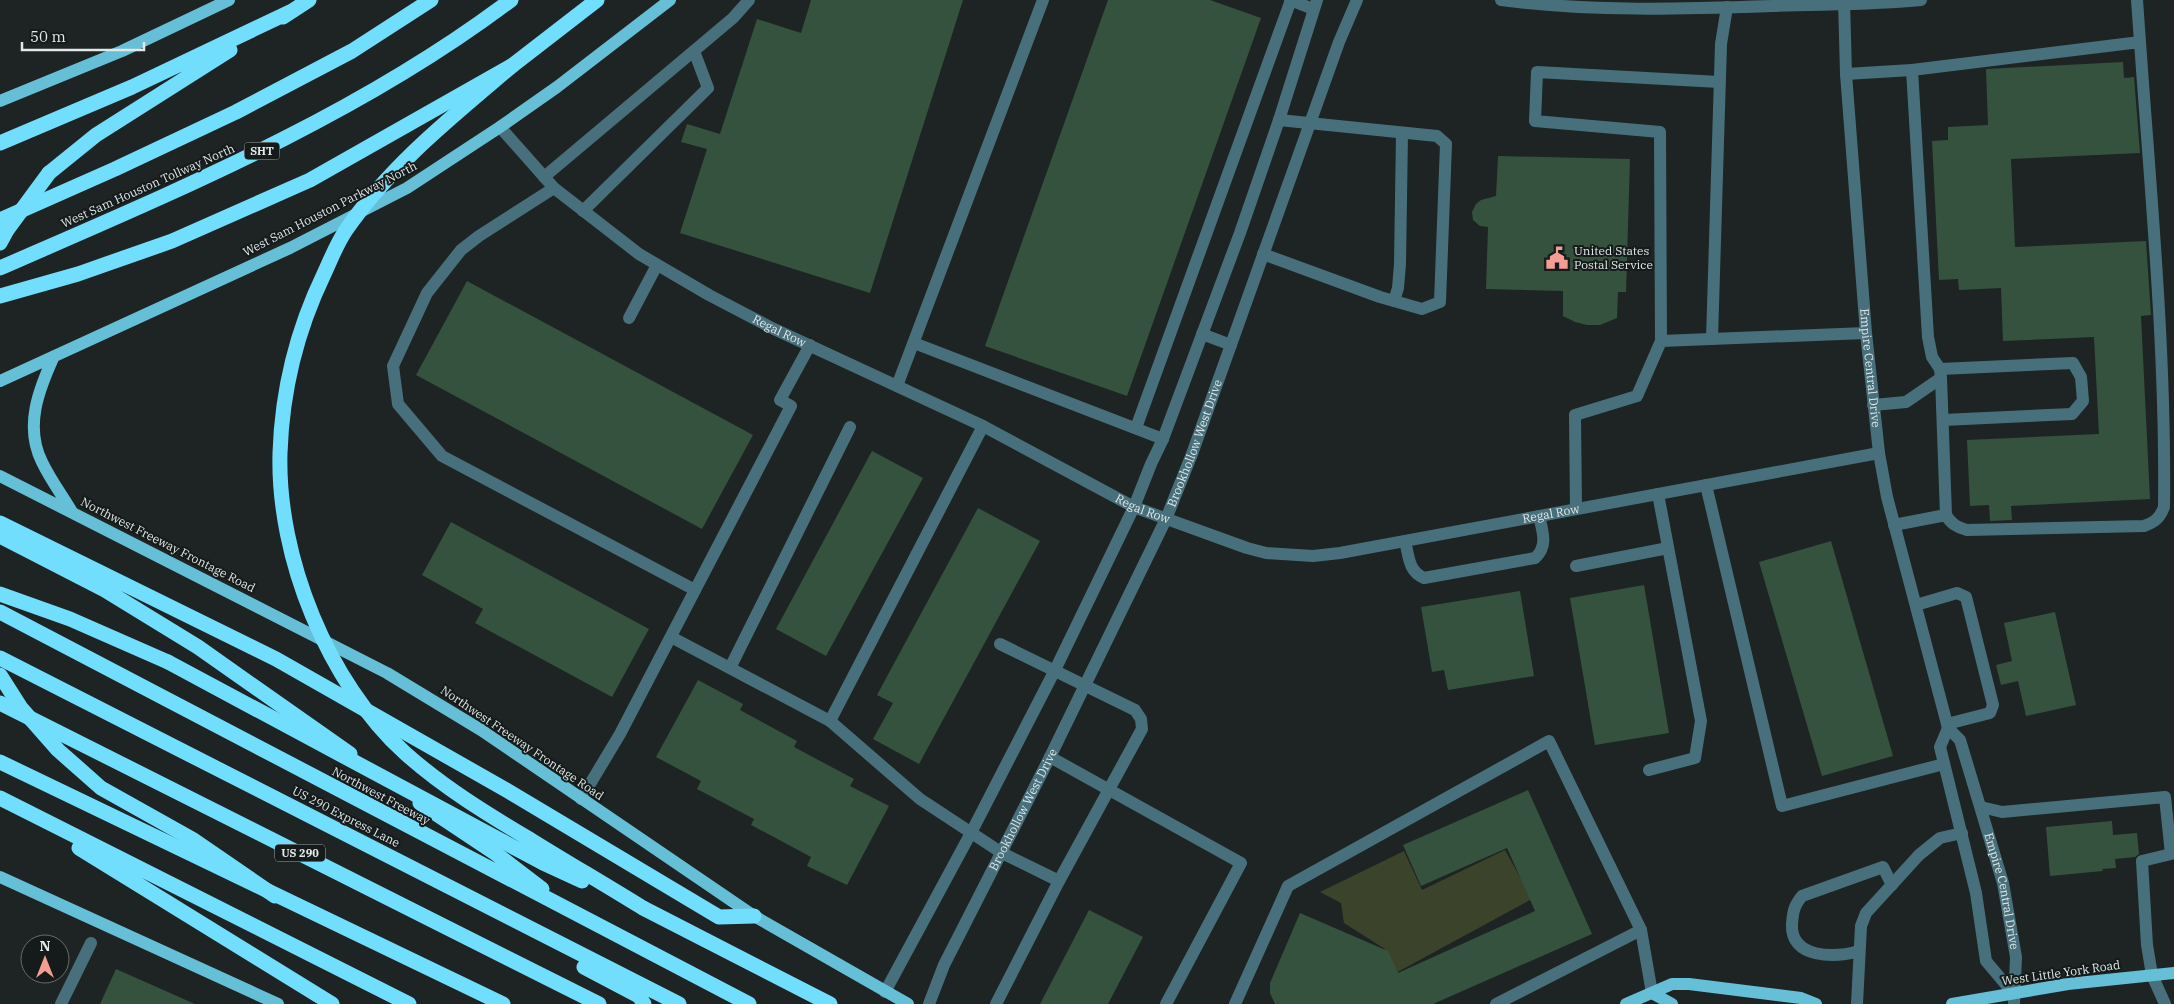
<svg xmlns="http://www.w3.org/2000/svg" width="2174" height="1004" font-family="'IBM Plex Serif',serif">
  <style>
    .green { fill: #3c432b }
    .building { fill: #35523e }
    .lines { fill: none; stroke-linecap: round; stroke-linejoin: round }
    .minor { stroke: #48707c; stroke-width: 12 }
    .major { stroke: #65bfd7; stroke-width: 12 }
    .highway { stroke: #70defc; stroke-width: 15 }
    .highway-bridge { stroke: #70defc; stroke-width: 15 }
    .labels { text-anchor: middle; stroke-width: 4; stroke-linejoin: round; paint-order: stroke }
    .shield { fill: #141b1a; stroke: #a4aaaa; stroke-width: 1 }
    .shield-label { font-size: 11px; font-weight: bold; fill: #e2e7e7 }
    .street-label { font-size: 12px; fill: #e2e7e7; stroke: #141b1a }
    .poi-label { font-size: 12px; fill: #e2e7e7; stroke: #141b1a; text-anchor: start }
  </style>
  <rect width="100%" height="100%" fill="#1d2423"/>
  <path class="green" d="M1505,850L1532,899L1392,975L1381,962L1385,949L1344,923L1341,903L1320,892L1404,851L1422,890Z"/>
  <path class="building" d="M811,0H963L870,293L680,233L707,149L681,142L687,124L720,134L757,19L801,33Z
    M1108,0H1210L1261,18L1127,396L985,346Z
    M2123,62L2124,78L2134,77L2140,153L2011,159L2015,247L2146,241L2151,315L2141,316L2150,499L2011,506L2012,520L1990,521L1989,505L1970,506L1967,440L2099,434L2094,337L2003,341L2001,288L1959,290L1958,279L1939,280L1932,141L1948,140V127L1988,125L1986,69Z
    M1498,156L1630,159L1626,292H1618L1617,318L1600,325H1587L1575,322L1563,316V291L1486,289L1488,227L1480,226L1473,220L1472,212L1476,204L1481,200L1496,196Z
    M467,281L753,435L702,529L416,375Z
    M872,451L923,478L826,656L776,629Z
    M978,508L1040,541L919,764L873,739L893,703L877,695Z
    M451,522L649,629L612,697L475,623L483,609L422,575Z
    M1831,541L1893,756L1822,776L1759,562Z
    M1644,585L1669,733L1595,745L1570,598Z
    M1520,591L1534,676L1448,690L1444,670L1432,672L1421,607Z
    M2055,612L2076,705L2026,716L2018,681L2001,685L1996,665L2012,661L2004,623Z
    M698,680L743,704L740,710L797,741L794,747L854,779L850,786L889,806L847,885L807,866L811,857L751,825L754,819L697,789L701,781L656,757Z
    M1528,790L1592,934L1433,1004H1275L1270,993V983L1300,913L1388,951L1398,973L1535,911L1507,848L1421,886L1403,845Z
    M2112,821L2113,835L2137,833L2139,854L2135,857L2115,859L2116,868L2102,869L2103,871L2050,876L2046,827Z
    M1089,910L1143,937L1108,1004H1040Z
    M116,969L195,1004H100Z"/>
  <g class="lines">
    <g class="minor">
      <path d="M1290,0L1313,9"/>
      <path d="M1501,0C1591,12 1682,9 1773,6C1822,4 1872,5 1921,0"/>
      <path id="s1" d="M1844,0L1846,74L1866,333L1879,453L1887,497L1947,724L1948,728L1960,740L2003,883L2016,957L2014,1004"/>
      <path d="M2137,0L2140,42C2151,197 2166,352 2164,507C2160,518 2155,522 2144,526L1967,530C1957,527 1951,524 1946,515L1941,378L1940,369L1932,357L1928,337L1912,70L2140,42"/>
      <path d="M1846,74L1912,70"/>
      <path id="s2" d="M500,127L554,188L639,254L709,295L774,329L983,426L1134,507L1247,548L1266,553L1313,556L1340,553L1879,453"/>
      <path d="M544,177L733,18L749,0"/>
      <path d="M554,188L479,236L461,250L427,293L393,366L398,404L442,456L695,590"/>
      <path d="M583,211L708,88L694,51"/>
      <path d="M1263,254L1380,297L1422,309L1440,302L1446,144L1437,136L1279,120"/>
      <path d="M1394,301L1398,288L1400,264L1402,133"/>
      <path d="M629,318L657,265"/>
      <path d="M1202,334L1231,345"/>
      <path d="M1712,339L1721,44L1727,7"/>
      <path d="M1661,341L1660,132L1535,121L1537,72L1719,82"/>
      <path d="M914,343L1163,439"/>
      <path d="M1940,369L2073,363L2081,377L2083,401L2072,414L1943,420"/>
      <path d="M897,386L1043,0"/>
      <path d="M1873,405L1906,402L1941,378"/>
      <path d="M1136,428L1291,0"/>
      <path d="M1706,485L1782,806L1944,764"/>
      <path d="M1576,509L1575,415L1637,396L1661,341L1866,333"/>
      <path d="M1894,525L1946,515"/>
      <path d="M1405,541C1409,556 1408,571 1424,578L1535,558C1548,546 1543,533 1539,516"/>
      <path d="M1576,566L1668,548"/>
      <path d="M1916,605L1957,593L1966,597L1993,705L1990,713L1947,724"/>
      <path d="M671,637L830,721L920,799L1002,853L1059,881"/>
      <path d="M730,668L850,427"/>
      <path d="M830,721L983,426"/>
      <path d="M1948,728L1940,747L1976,893L1986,961L2013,993"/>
      <path d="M1050,757L1241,863L1166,1004"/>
      <path d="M1649,770L1695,758L1701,721L1658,494"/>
      <path d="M581,799L620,734L791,406L780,400L810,345"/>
      <path d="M1981,807L2002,812L2165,797L2171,854L2142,861L2147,945L2152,975L2165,1004"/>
      <path d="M1859,951C1835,958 1790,959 1792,924C1793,911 1794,906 1802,896L1883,867L1892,885"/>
      <path d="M885,992L972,831L1055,670L1134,507L1151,464L1163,439L1240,233L1279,120L1317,0"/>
      <path d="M61,1004L91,943"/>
      <path id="s3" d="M929,1004L944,965L1050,757L1166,519L1192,454L1339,42L1357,0"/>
      <path d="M996,1004L1059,881L1142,729L1141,719L1135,710L1000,644"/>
      <path d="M1235,1004L1288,886L1549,741L1641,930L1652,993"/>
      <path d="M1496,1004L1641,930"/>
      <path d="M1857,1004L1861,926L1866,913L1919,855L1940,838L1962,833"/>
    </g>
    <path class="major" d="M0,101L122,51L229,0
      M54,356C39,389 24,426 42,462C50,479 62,495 72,512
      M0,381L290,248L407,188L500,127L557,87L670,0
      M0,476L387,673L481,730L754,916L908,1004
      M0,877L278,1004
      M1652,993L1672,1004
      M1626,1004L1672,984H1689L1801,998L1816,1004
      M1952,1004L2068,984L2174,973"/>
    <path class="highway" d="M283,17L309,0
      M0,143L132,87L292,11
      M49,173L96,135L230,50
      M0,220L115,169L236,112L352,51L431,0
      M0,268C176,191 356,117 511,0
      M0,296L78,274L172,241L310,180L513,65L597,0
      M0,523L276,659L508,791L719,917L754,916
      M0,536L105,590L198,647L350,754
      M0,594L70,619L168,662
      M0,612L749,1004
      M0,658L679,1004
      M0,703L599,1004
      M0,762L503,1004
      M0,798L409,1004
      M420,803L495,853L542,889
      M79,848L332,1004
      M643,908L830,1004
      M584,967L639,996L644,1004"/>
    <path class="highway-bridge" d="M513,65C453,116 391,165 346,230C337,243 331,259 324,274C297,330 282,391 280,453C277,557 328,683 405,753C443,787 487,814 531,840C568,863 606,885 643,908
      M0,243L7,230L49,173
      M168,662L543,863L582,881
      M0,675L21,708L58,750L101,788L192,839L275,896"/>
  </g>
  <defs>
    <symbol id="civic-bare" viewBox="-9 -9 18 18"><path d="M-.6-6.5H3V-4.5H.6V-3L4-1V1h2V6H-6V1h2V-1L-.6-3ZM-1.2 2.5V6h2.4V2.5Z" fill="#f59c93" stroke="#141b1a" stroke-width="2.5" paint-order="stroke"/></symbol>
  </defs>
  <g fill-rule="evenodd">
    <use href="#civic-bare" x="1541" y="242" width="32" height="32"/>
  </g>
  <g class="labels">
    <g class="shield">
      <rect x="244.5" y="142.5" width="35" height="17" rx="4"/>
      <rect x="275" y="844.5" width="50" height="17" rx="4"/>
    </g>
    <g class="shield-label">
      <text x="262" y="155">SHT</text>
      <text x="300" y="857">US 290</text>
    </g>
    <g class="street-label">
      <text transform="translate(148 186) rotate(-24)" y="4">West Sam Houston Tollway North</text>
      <text transform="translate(330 209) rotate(-27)" y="4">West Sam Houston Parkway North</text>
      <text dy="4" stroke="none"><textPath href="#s2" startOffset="349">Regal Row</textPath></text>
      <text dy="4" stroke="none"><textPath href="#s1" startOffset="369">Empire Central Drive</textPath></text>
      <text dy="4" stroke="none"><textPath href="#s3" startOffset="621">Brookhollow West Drive</textPath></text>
      <text dy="4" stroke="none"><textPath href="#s2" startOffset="754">Regal Row</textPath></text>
      <text dy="4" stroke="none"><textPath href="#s2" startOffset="1174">Regal Row</textPath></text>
      <text transform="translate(168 545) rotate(27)" y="4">Northwest Freeway Frontage Road</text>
      <text transform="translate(522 743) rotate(34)" y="4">Northwest Freeway Frontage Road</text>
      <text transform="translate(381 796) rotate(28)" y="4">Northwest Freeway</text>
      <text dy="4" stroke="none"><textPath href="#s3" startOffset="216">Brookhollow West Drive</textPath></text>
      <text transform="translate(346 817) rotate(27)" y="4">US 290 Express Lane</text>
      <text dy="4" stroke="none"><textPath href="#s1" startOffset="912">Empire Central Drive</textPath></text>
      <text transform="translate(2061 973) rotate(-8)" y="4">West Little York Road</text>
    </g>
    <g class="poi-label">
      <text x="1574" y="255">United States<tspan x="1574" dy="14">Postal Service</tspan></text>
    </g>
  </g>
  <g transform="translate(45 959)"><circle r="24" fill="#141b1a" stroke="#666d6c"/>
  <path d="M0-4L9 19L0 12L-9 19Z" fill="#f59c93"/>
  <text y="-8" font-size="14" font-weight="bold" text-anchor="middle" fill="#e2e7e7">N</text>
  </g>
  <path d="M22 42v8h122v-8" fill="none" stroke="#e2e7e7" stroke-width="2.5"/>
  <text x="30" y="42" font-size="15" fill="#e2e7e7" stroke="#141b1a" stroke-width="4" paint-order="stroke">50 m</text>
</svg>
